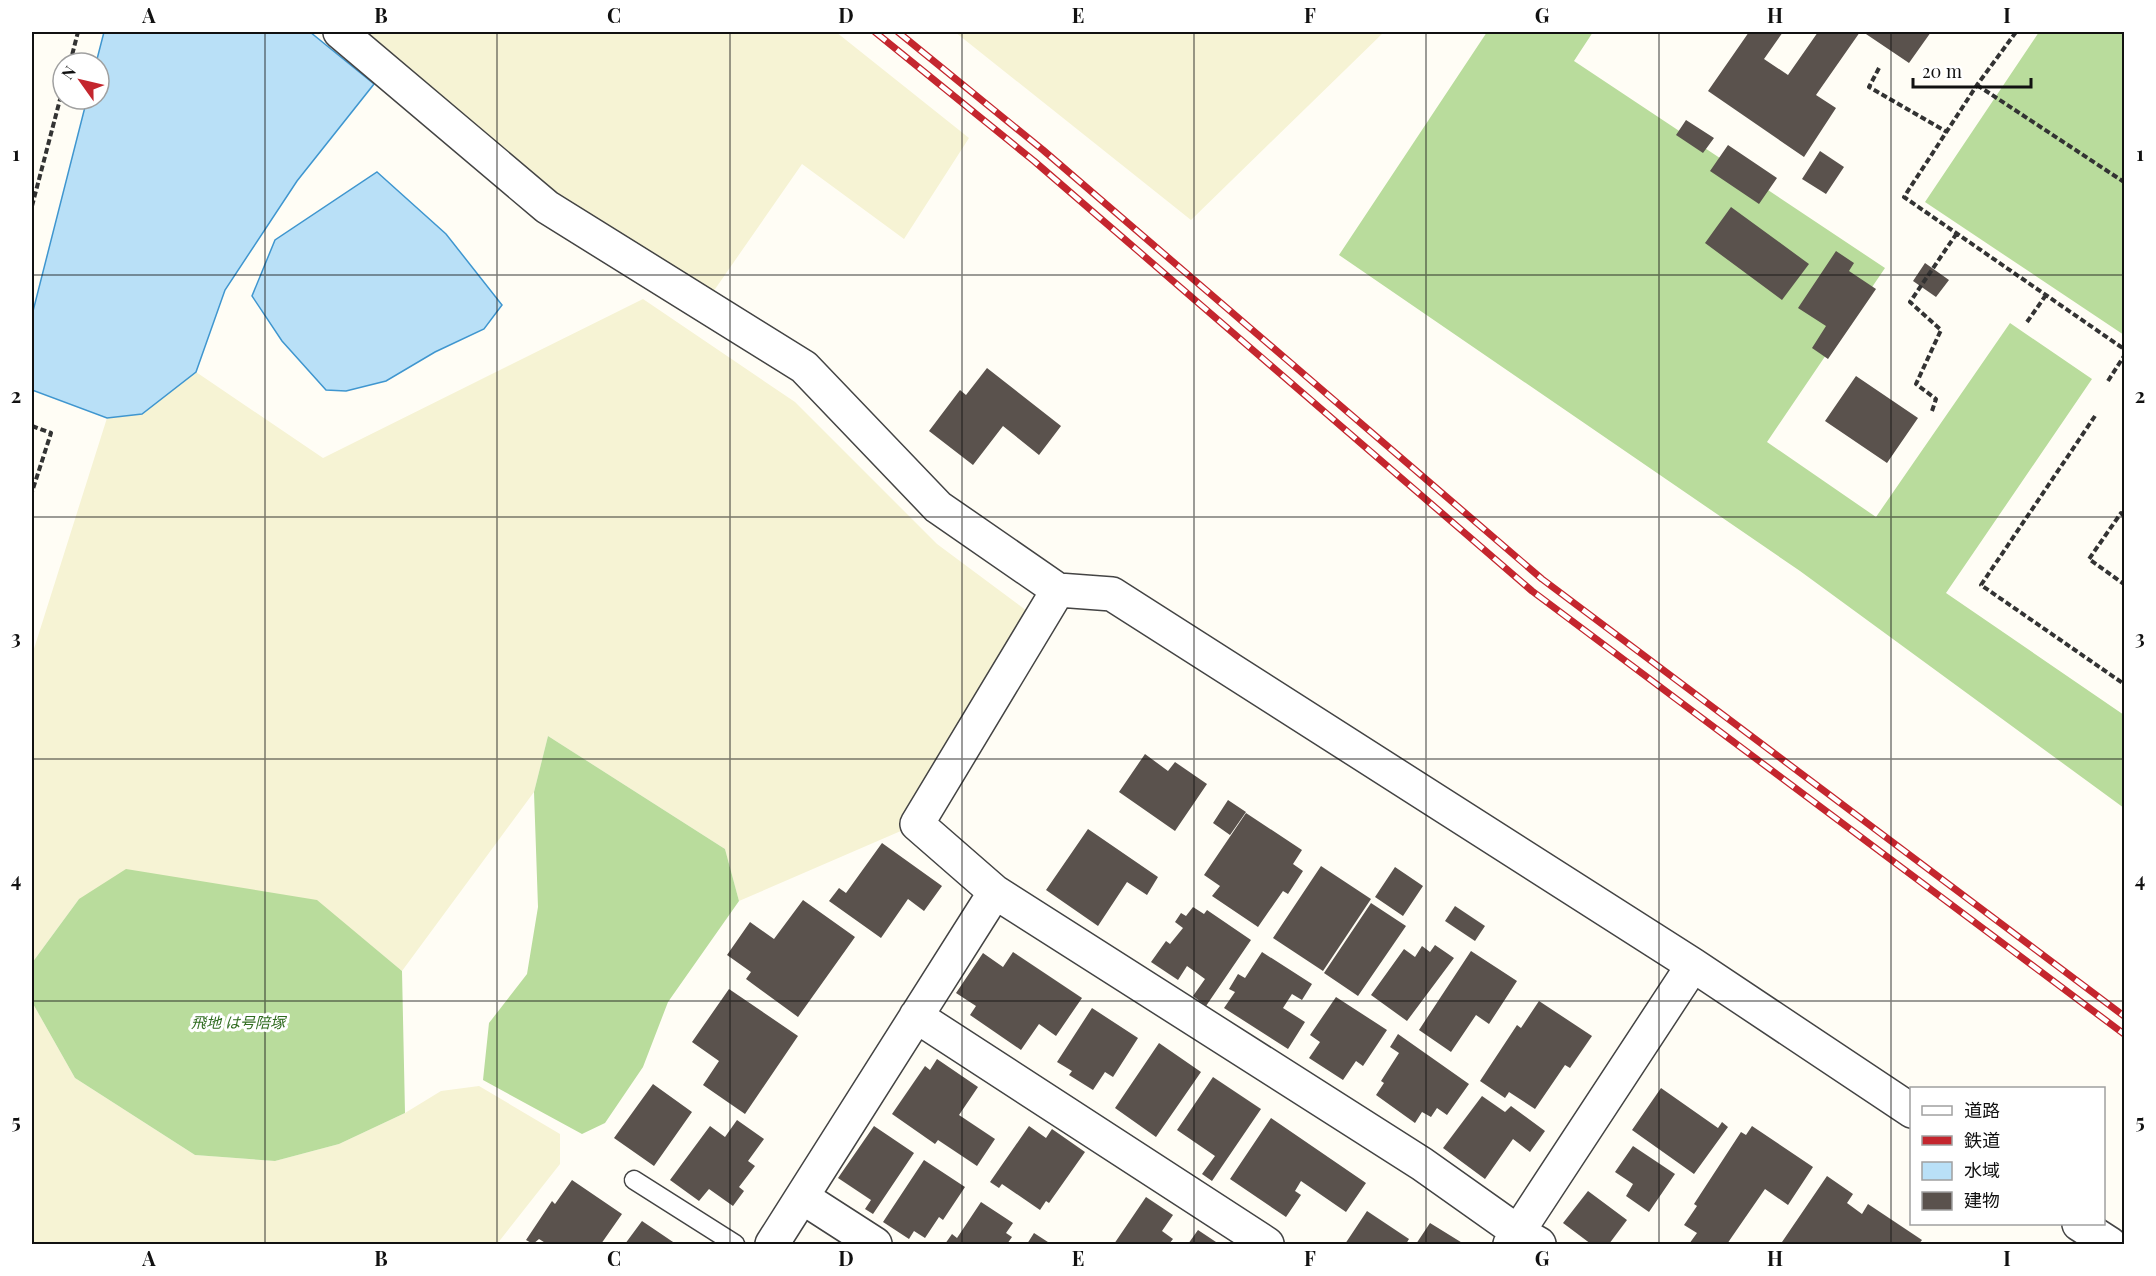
<svg xmlns="http://www.w3.org/2000/svg" width="2156" height="1276" font-family="'Playfair Display','Noto Sans JP',serif">
  <style>
    .farmland { fill: #f6f3d4 }
    .forest { fill: #b9dc9c }
    .water { fill: #b9e0f7; stroke: #3f96cf; stroke-width: 1.5 }
    .building { fill: #5a524d }
    .lines { fill: none; stroke-linecap: round; stroke-linejoin: round }
    .service-casing { stroke: #444; stroke-width: 21 }
    .minor-casing { stroke: #444; stroke-width: 36 }
    .path { stroke: #333; stroke-width: 4; stroke-dasharray: 6 3; stroke-linecap: butt }
    .service { stroke: #fff; stroke-width: 18 }
    .minor { stroke: #fff; stroke-width: 33 }
    .rail-casing { stroke: #c4262e; stroke-width: 7 }
    .rail { stroke: #fff; stroke-width: 4.5; stroke-dasharray: 14; stroke-linecap: butt }
    .grid { fill: none; stroke: #111; stroke-width: 1.5; stroke-opacity: 0.55 }
    .labels { text-anchor: middle; stroke-width: 6; stroke-linejoin: round; paint-order: stroke }
    .park-label { font-size: 15px; font-style: italic; fill: #2f6b1f; stroke: #fff }
    .neatline { fill: none; stroke: #111; stroke-width: 2 }
    .grid-label { font-size: 20px; text-anchor: middle; font-weight: bold; fill: #111 }
  </style>
  <rect width="100%" height="100%" fill="#fffdf5"/>
  <path class="farmland" d="M340,32H836L969,138L904,239L802,164L704,305Z
    M955,32H1384L1191,220Z
    M643,299L795,402L937,544L1039,620L917,824L739,901L725,849L548,736L534,792L402,971L361,937L79,899L32,963V655L107,418L142,414L196,372L323,458Z
    M32,1002L75,1078L195,1155L275,1161L339,1144L405,1113L441,1091L479,1086L560,1134V1164L497,1244H32Z"/>
  <path class="forest" d="M1487,32H1593L1574,61L1885,268L1767,442L1876,517L2010,323L2092,379L1946,593L2124,715V808L1800,571L1339,255Z
    M2039,32H2124V335L1925,202Z
    M548,736L725,849L739,901L668,1002L643,1067L605,1123L582,1134L483,1080L489,1023L527,974L538,907L534,792Z
    M126,869L317,900L402,971L405,1113L339,1144L275,1161L195,1155L75,1078L32,1002V963L79,899Z"/>
  <path class="water" d="M104,32H310L374,84L297,181L225,290L196,372L142,414L107,418L32,390V315L87,99H99V63H96Z
    M377,172L446,234L502,305L484,329L435,352L386,381L346,391L326,390L282,341L252,296L275,240Z"/>
  <path class="building" d="M1749,32H1783L1764,59L1788,75L1818,32H1860L1816,95L1836,108L1804,157L1708,91Z
    M1863,32H1931L1909,63Z
    M1686,120L1714,138L1703,153L1676,135Z
    M1728,145L1777,178L1759,204L1710,171Z
    M1820,151L1844,167L1826,194L1802,179Z
    M1731,207L1809,264L1782,300L1705,243Z
    M1836,251L1854,263L1849,271L1876,289L1828,359L1812,348L1826,326L1798,308Z
    M1925,263L1949,280L1936,297L1913,281Z
    M987,368L1061,426L1039,455L1003,426L973,465L929,431L960,390L966,395Z
    M1856,376L1918,418L1887,463L1825,421Z
    M1145,754L1168,771L1175,762L1207,784L1175,831L1119,792Z
    M1228,800L1246,812L1230,835L1213,823Z
    M1246,813L1302,850L1293,864L1303,871L1288,894L1283,891L1258,927L1212,896L1220,886L1204,875Z
    M1088,829L1158,877L1147,895L1127,882L1098,926L1046,890Z
    M882,843L942,886L924,911L908,899L881,938L829,901L839,888L846,893Z
    M1321,866L1371,899L1323,971L1273,938Z
    M1395,867L1423,886L1403,916L1375,897Z
    M803,900L855,937L798,1017L746,979L751,972L727,955L750,922L774,939Z
    M1371,903L1406,926L1358,996L1324,973Z
    M1455,906L1485,926L1475,941L1445,921Z
    M1193,907L1204,914L1207,910L1251,940L1206,1006L1193,996L1205,979L1187,966L1178,980L1151,962L1166,941L1170,944L1183,928L1175,922L1181,913L1186,916Z
    M1435,945L1454,958L1407,1021L1371,995L1404,949L1415,957L1422,946L1430,952Z
    M1471,951L1517,981L1489,1024L1476,1015L1451,1052L1419,1030Z
    M1013,952L1082,998L1056,1036L1039,1024L1021,1050L970,1015L976,1006L956,993L983,953L1003,967Z
    M1262,952L1312,984L1302,1000L1292,994L1283,1008L1305,1022L1288,1049L1224,1008L1235,992L1229,989L1238,974L1245,978Z
    M729,989L798,1036L745,1114L703,1085L719,1061L692,1042Z
    M1336,997L1387,1030L1363,1066L1356,1061L1343,1080L1309,1058L1320,1042L1310,1035Z
    M1539,1001L1592,1036L1570,1068L1565,1065L1535,1109L1509,1092L1505,1098L1480,1081L1517,1025L1521,1028Z
    M1092,1008L1138,1038L1113,1077L1105,1072L1093,1090L1069,1075L1072,1071L1057,1062Z
    M1398,1034L1469,1084L1447,1115L1437,1108L1431,1117L1422,1112L1415,1123L1376,1095L1384,1083L1381,1081L1399,1053L1390,1047Z
    M1159,1043L1201,1072L1156,1137L1115,1108Z
    M937,1059L978,1087L959,1115L995,1139L977,1166L938,1140L935,1144L892,1114L925,1066L930,1070Z
    M1213,1077L1261,1109L1212,1181L1202,1174L1215,1156L1177,1130Z
    M653,1084L692,1112L654,1166L614,1138Z
    M1661,1088L1718,1128L1722,1122L1728,1127L1694,1174L1632,1130Z
    M1482,1096L1505,1112L1511,1106L1545,1131L1530,1152L1513,1139L1485,1179L1443,1148Z
    M1271,1118L1366,1183L1346,1212L1301,1181L1295,1191L1301,1195L1286,1217L1230,1179Z
    M737,1120L764,1139L748,1161L755,1166L739,1187L744,1191L733,1206L709,1189L699,1201L670,1180L710,1126L725,1137Z
    M874,1126L914,1153L873,1214L865,1209L871,1200L838,1178Z
    M1029,1126L1046,1138L1052,1129L1085,1152L1049,1203L1046,1201L1040,1210L1002,1184L999,1188L990,1182Z
    M1752,1126L1813,1167L1788,1205L1765,1189L1727,1244H1689L1697,1233L1684,1225L1697,1206L1694,1204L1741,1132L1746,1135Z
    M1633,1146L1675,1174L1649,1212L1626,1196L1633,1184L1615,1172Z
    M924,1160L965,1187L943,1220L939,1217L925,1238L914,1231L909,1239L883,1222Z
    M1827,1176L1853,1194L1847,1203L1862,1214L1868,1204L1922,1240L1919,1244H1786L1782,1242Z
    M572,1180L622,1214L601,1244H547L539,1239L533,1244L526,1240L552,1201L555,1204Z
    M1588,1191L1627,1220L1609,1244H1591L1563,1223Z
    M1146,1197L1173,1215L1162,1231L1173,1239L1169,1244H1114Z
    M981,1202L1013,1223L1006,1233L1012,1237L1007,1244H945L952,1234L957,1238Z
    M1367,1211L1409,1239L1406,1244H1345Z
    M642,1221L676,1244H625Z
    M1430,1223L1464,1244H1416Z
    M1198,1230L1219,1244H1188Z
    M1034,1233L1051,1244H1027Z"/>
  <g class="lines">
    <defs>
      <path id="service" d="M634,1180L735,1244"/>
      <path id="minor" d="M340,32L547,207L804,367L938,507L1058,590L1112,594L1693,965L1912,1111
        M1058,590L917,824L995,892L1422,1164L1518,1232L1539,1244
        M916,1016L1267,1244
        M802,1197L875,1244
        M2079,1224L2110,1244
        M772,1244L995,892
        M1510,1244L1693,965"/>
    </defs>
    <use href="#service" class="service-casing"/>
    <use href="#minor" class="minor-casing"/>
    <path class="path" d="M2016,32L1977,85L1904,197L2124,349
      M70,63L78,32
      M1879,68L1869,87L1947,132
      M1977,85L2124,182
      M32,206L63,88
      M2027,322L2046,295
      M2108,381L2124,356
      M1932,411L1936,399L1916,384L1941,330L1910,302L1957,233
      M2095,416L1981,585L2124,684
      M32,426L51,433L32,492
      M2124,516L2121,513L2089,559L2124,584"/>
    <use href="#service" class="service"/>
    <use href="#minor" class="minor"/>
    <defs>
      <path id="rail" d="M875,32L1034,161L1532,591L2124,1034
        M898,32L1043,150L1542,579L2124,1016"/>
    </defs>
    <use href="#rail" class="rail-casing"/>
    <use href="#rail" class="rail"/>
  </g>
  <path class="grid" d="M265,32V1244M497,32V1244M730,32V1244M962,32V1244M1194,32V1244M1426,32V1244M1659,32V1244M1891,32V1244M32,275H2124M32,517H2124M32,759H2124M32,1001H2124"/>
  <g class="labels">
    <g class="park-label">
      <text x="238" y="1028">飛地 は号陪塚</text>
    </g>
  </g>
  <rect width="2156" height="1276" fill="none" stroke="#ffffff" stroke-width="66"/>
  <rect x="1910" y="1087" width="195" height="138" fill="#ffffff" stroke="#a0a0a0" stroke-width="1.5"/>
  <rect x="1922" y="1106" width="30" height="9" fill="#ffffff" stroke="#a0a0a0" stroke-width="1.5"/>
  <text x="1964" y="1117" font-size="18" fill="#111111">道路</text>
  <rect x="1922" y="1136" width="30" height="9" fill="#c4262e" stroke="#a0a0a0" stroke-width="1.5"/>
  <text x="1964" y="1147" font-size="18" fill="#111111">鉄道</text>
  <rect x="1922" y="1162" width="30" height="18" fill="#b9e0f7" stroke="#a0a0a0" stroke-width="1.5"/>
  <text x="1964" y="1177" font-size="18" fill="#111111">水域</text>
  <rect x="1922" y="1192" width="30" height="18" fill="#5a524d" stroke="#a0a0a0" stroke-width="1.5"/>
  <text x="1964" y="1207" font-size="18" fill="#111111">建物</text>
  <g transform="translate(81 81) rotate(304)"><circle r="28" fill="#ffffff" stroke="#a0a0a0" stroke-width="1.5"/>
  <path d="M0-4.5L10 22L0 15L-10 22Z" fill="#c4262e"/>
  <text y="-9" font-size="16" font-weight="bold" text-anchor="middle" fill="#111111">N</text>
  </g>
  <path d="M1913 78v9h118v-9" fill="none" stroke="#111111" stroke-width="3"/>
  <text x="1922" y="78" font-size="18" fill="#111111" stroke="#ffffff" stroke-width="4.5" paint-order="stroke">20 m</text>
  <rect x="33" y="33" width="2090" height="1210" class="neatline"/>
  <g class="grid-label">
    <text x="149" y="23">A</text>
    <text x="381" y="23">B</text>
    <text x="614" y="23">C</text>
    <text x="846" y="23">D</text>
    <text x="1078" y="23">E</text>
    <text x="1310" y="23">F</text>
    <text x="1542" y="23">G</text>
    <text x="1775" y="23">H</text>
    <text x="2007" y="23">I</text>
    <text x="16" y="161">1</text>
    <text x="2140" y="161">1</text>
    <text x="16" y="403">2</text>
    <text x="2140" y="403">2</text>
    <text x="16" y="645">3</text>
    <text x="2140" y="645">3</text>
    <text x="16" y="887">4</text>
    <text x="2140" y="887">4</text>
    <text x="16" y="1129">5</text>
    <text x="2140" y="1129">5</text>
    <text x="149" y="1266">A</text>
    <text x="381" y="1266">B</text>
    <text x="614" y="1266">C</text>
    <text x="846" y="1266">D</text>
    <text x="1078" y="1266">E</text>
    <text x="1310" y="1266">F</text>
    <text x="1542" y="1266">G</text>
    <text x="1775" y="1266">H</text>
    <text x="2007" y="1266">I</text>
  </g>
</svg>
